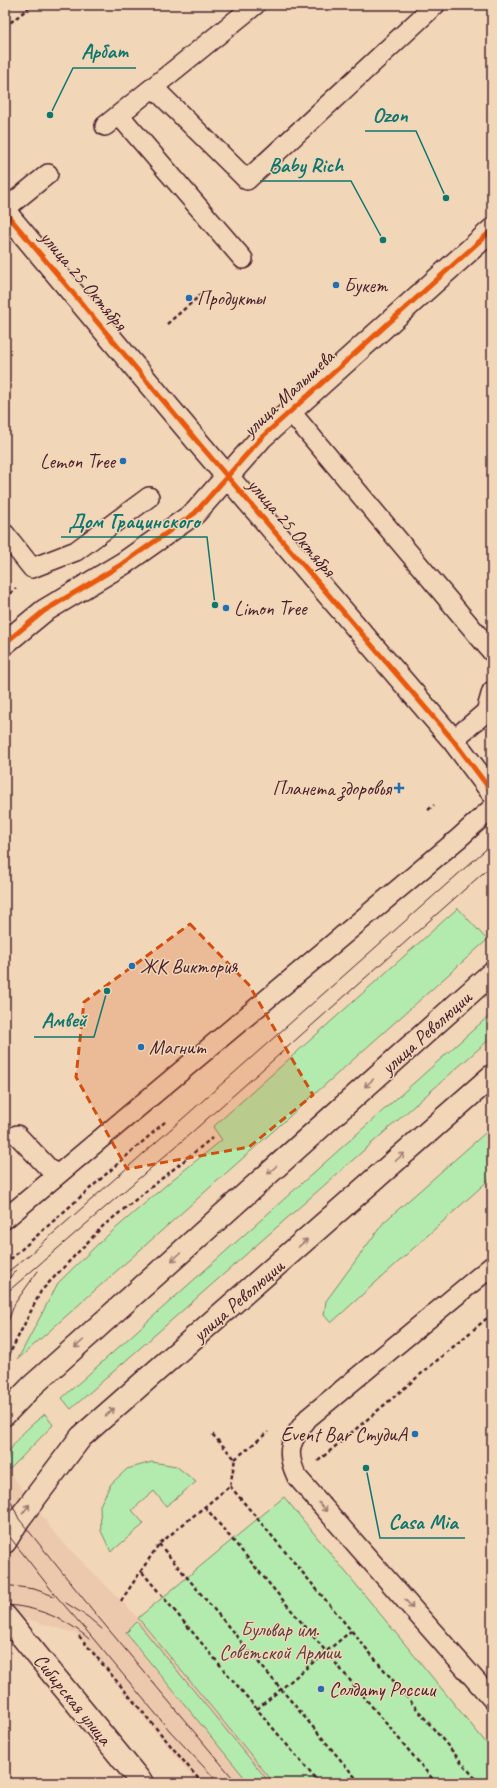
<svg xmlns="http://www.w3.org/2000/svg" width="497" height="1788" font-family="Caveat,sans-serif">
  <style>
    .built { fill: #ecc9ad }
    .green { fill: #b3ebae; stroke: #7e856c }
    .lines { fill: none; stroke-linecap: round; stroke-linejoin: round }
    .lane-casing { stroke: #4a1f2b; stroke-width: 22 }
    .street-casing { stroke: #4a1f2b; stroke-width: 25 }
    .secondary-casing { stroke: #4a1f2b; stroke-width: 25 }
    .path { stroke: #4a1f2b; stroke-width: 2.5; stroke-dasharray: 4 3; stroke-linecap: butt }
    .lane { stroke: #f1d6b8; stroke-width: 19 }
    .street { stroke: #f1d6b8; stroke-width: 22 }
    .secondary { stroke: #f1d6b8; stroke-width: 22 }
    .tram { stroke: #4a1f2b; stroke-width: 1 }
    .cycleway-casing { stroke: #f1d6b8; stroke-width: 8 }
    .cycleway { stroke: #e8590c; stroke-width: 5 }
    .oneway { stroke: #9e7a72 }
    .marked { fill: #d05011; fill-opacity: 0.2; stroke: #d05011; stroke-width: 3; stroke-dasharray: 8 5; stroke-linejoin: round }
    .poi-dot { fill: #1f6fb2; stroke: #f1d6b8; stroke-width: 1.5 }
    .labels { text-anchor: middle; stroke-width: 3; stroke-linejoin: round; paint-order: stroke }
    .street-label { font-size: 20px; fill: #4a1f2b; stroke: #f1d6b8 }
    .poi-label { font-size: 20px; fill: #4a1f2b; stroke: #f1d6b8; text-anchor: start }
    .park-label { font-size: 20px; fill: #5a3e3f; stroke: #f1d6b8 }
    .leader { fill: none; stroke: #0f766e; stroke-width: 1.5 }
    .callout-dot { fill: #0f766e; stroke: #f1d6b8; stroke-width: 1.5 }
    .callout-label { font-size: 21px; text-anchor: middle; font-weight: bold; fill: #0f766e; stroke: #f1d6b8; stroke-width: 3; stroke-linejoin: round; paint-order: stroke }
  </style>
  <rect width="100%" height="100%" fill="#f1d6b8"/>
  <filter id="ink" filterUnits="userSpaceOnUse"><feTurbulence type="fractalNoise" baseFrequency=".025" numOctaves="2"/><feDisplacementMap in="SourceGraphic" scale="8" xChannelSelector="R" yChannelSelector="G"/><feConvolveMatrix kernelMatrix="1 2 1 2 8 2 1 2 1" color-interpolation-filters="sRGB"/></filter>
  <g filter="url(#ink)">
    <path class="built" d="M9,1472L57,1536L138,1618L274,1783H197L77,1634L27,1619H5V1473Z"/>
    <path class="green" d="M458,908L487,940L18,1359L58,1283L100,1242L172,1180L222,1140L213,1127Z
      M492,1013V1037L71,1409L62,1398Z
      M492,1127V1177L331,1323L324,1315L326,1301L384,1222Z
      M45,1414L53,1425L10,1469L6,1465C7,1444 30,1426 45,1414Z
      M152,1462L176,1466L196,1482L166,1506L154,1491L132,1510L144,1524L111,1552L101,1531L100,1505L111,1484L127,1469Z
      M284,1497L492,1750V1783H274L138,1618Z
      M137,1622L270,1783H249L126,1633Z"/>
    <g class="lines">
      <defs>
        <path id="lane" d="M154,88L247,180L435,5
          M119,115L243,259
          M105,126L255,5
          M5,209L48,174
          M290,411L492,652
          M5,534L32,568L76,551L149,497
          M453,740L486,712L492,691
          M17,1135L56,1176
          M5,1219L459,838L492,808
          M492,1266L308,1418C291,1440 284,1450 297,1477L492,1699"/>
        <path id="street" d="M5,643L44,611L124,563L195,513L262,437L492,230"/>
        <path id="secondary" d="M5,212L202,447L453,740L492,792
          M5,1414L32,1386L492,973
          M5,1542L19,1519L81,1437L492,1076
          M5,1616L142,1783"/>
      </defs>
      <use href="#lane" class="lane-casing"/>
      <use href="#street" class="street-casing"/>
      <use href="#secondary" class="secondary-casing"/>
      <path class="path" d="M5,27L32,5
        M167,324L204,292
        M5,599L16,588
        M428,810L434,805
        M5,1264L166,1121
        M8,1357L41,1291L103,1226L212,1138
        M235,1459L268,1432
        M318,1461L492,1314
        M230,1486L479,1783
        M205,1507L436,1783
        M159,1544L360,1783
        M142,1572L319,1783
        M121,1601L159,1544L230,1486L235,1459L212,1434
        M79,1636L202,1783
        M257,1709L351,1631
        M5,1779L9,1783"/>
      <use href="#lane" class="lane"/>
      <use href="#street" class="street"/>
      <use href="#secondary" class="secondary"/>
      <path class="tram" d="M5,1274L29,1255L492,844
        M5,1283L16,1270
        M5,1294L181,1142L492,865
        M5,1329L15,1303L38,1271
        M5,1489L19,1519L99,1618L237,1783
        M5,1531L57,1597L86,1630L170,1731L219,1783
        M5,1585L34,1589L54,1596
        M66,1603L88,1617L102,1629
        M5,1605C35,1606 67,1619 89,1639"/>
      <defs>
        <path id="cycleway" d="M5,212L202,447L453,740L492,792
          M5,643L44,611L124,563L195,513L262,437L492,230"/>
      </defs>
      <use href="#cycleway" class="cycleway-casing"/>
      <use href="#cycleway" class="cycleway"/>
    </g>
    <defs><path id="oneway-shaft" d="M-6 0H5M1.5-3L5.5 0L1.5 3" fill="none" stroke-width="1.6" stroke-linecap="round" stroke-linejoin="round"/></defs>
    <g class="oneway">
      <use href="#oneway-shaft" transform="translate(369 1083) rotate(138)"/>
      <use href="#oneway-shaft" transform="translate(400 1157) rotate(-42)"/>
      <use href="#oneway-shaft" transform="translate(272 1170) rotate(138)"/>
      <use href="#oneway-shaft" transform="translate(303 1243) rotate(-41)"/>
      <use href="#oneway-shaft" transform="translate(176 1257) rotate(138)"/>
      <use href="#oneway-shaft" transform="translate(79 1344) rotate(138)"/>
      <use href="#oneway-shaft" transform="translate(110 1412) rotate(-41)"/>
      <use href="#oneway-shaft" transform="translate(323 1507) rotate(49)"/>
      <use href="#oneway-shaft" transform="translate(26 1509) rotate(-53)"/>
      <use href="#oneway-shaft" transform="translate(409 1604) rotate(49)"/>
    </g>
  </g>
  <path class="marked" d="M190,924L249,985L313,1095L249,1147L127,1169L76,1077L84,1002Z"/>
  <g class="poi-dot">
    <circle cx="336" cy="285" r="4"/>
    <circle cx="189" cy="298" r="4"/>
    <circle cx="123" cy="461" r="4"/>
    <circle cx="226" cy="608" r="4"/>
    <path d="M397 782h4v4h4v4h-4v4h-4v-4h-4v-4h4z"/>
    <circle cx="132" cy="966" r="4"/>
    <circle cx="141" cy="1047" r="4"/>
    <circle cx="415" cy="1434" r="4"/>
    <circle cx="321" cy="1689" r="4"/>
  </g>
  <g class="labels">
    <g class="street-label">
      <text transform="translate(84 280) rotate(50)" y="7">улица 25 Октября</text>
      <text transform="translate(288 393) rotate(-43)" y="7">улица Малышева</text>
      <text transform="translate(292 527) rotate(49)" y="7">улица 25 Октября</text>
      <text transform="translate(426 1032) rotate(-42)" y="7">улица Революции</text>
      <text transform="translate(238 1300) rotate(-41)" y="7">улица Революции</text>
      <text transform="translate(73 1699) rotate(51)" y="7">Сибирская улица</text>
    </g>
    <g class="poi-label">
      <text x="344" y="292">Букет</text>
      <text x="197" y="305">Продукты</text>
      <text x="115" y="468" text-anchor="end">Lemon Tree</text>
      <text x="234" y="615">Limon Tree</text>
      <text x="391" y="795" text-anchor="end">Планета здоровья</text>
      <text x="140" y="973">ЖК Виктория</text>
      <text x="149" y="1054">Магнит</text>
      <text x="407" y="1441" text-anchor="end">Event Bar СтудиА</text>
      <text x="329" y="1696">Солдату России</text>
    </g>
    <g class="park-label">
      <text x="280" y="1636">Бульвар им.<tspan x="280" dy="23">Советской Армии</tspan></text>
    </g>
  </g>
  <path class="leader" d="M50 115L73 68H136M446 198L416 131H365M383 240L351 181H260M215 605L207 537H61M107 991L94 1037H34M366 1468L380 1538H465"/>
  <g class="callout-dot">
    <circle cx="50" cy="115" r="4"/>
    <circle cx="446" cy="198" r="4"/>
    <circle cx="383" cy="240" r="4"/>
    <circle cx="215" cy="605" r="4"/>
    <circle cx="107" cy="991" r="4"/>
    <circle cx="366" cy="1468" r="4"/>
  </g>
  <g class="callout-label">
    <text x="105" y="58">Арбат</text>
    <text x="390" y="122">Ozon</text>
    <text x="306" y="172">Baby Rich</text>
    <text x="134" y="528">Дом Грацинского</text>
    <text x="64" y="1027">Амвей</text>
    <text x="423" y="1529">Casa Mia</text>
  </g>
  <rect width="497" height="1788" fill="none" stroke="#f1d6b8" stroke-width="20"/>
  <rect x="10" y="10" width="477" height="1768" fill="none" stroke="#4a1f2b" stroke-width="1.5" filter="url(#ink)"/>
</svg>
